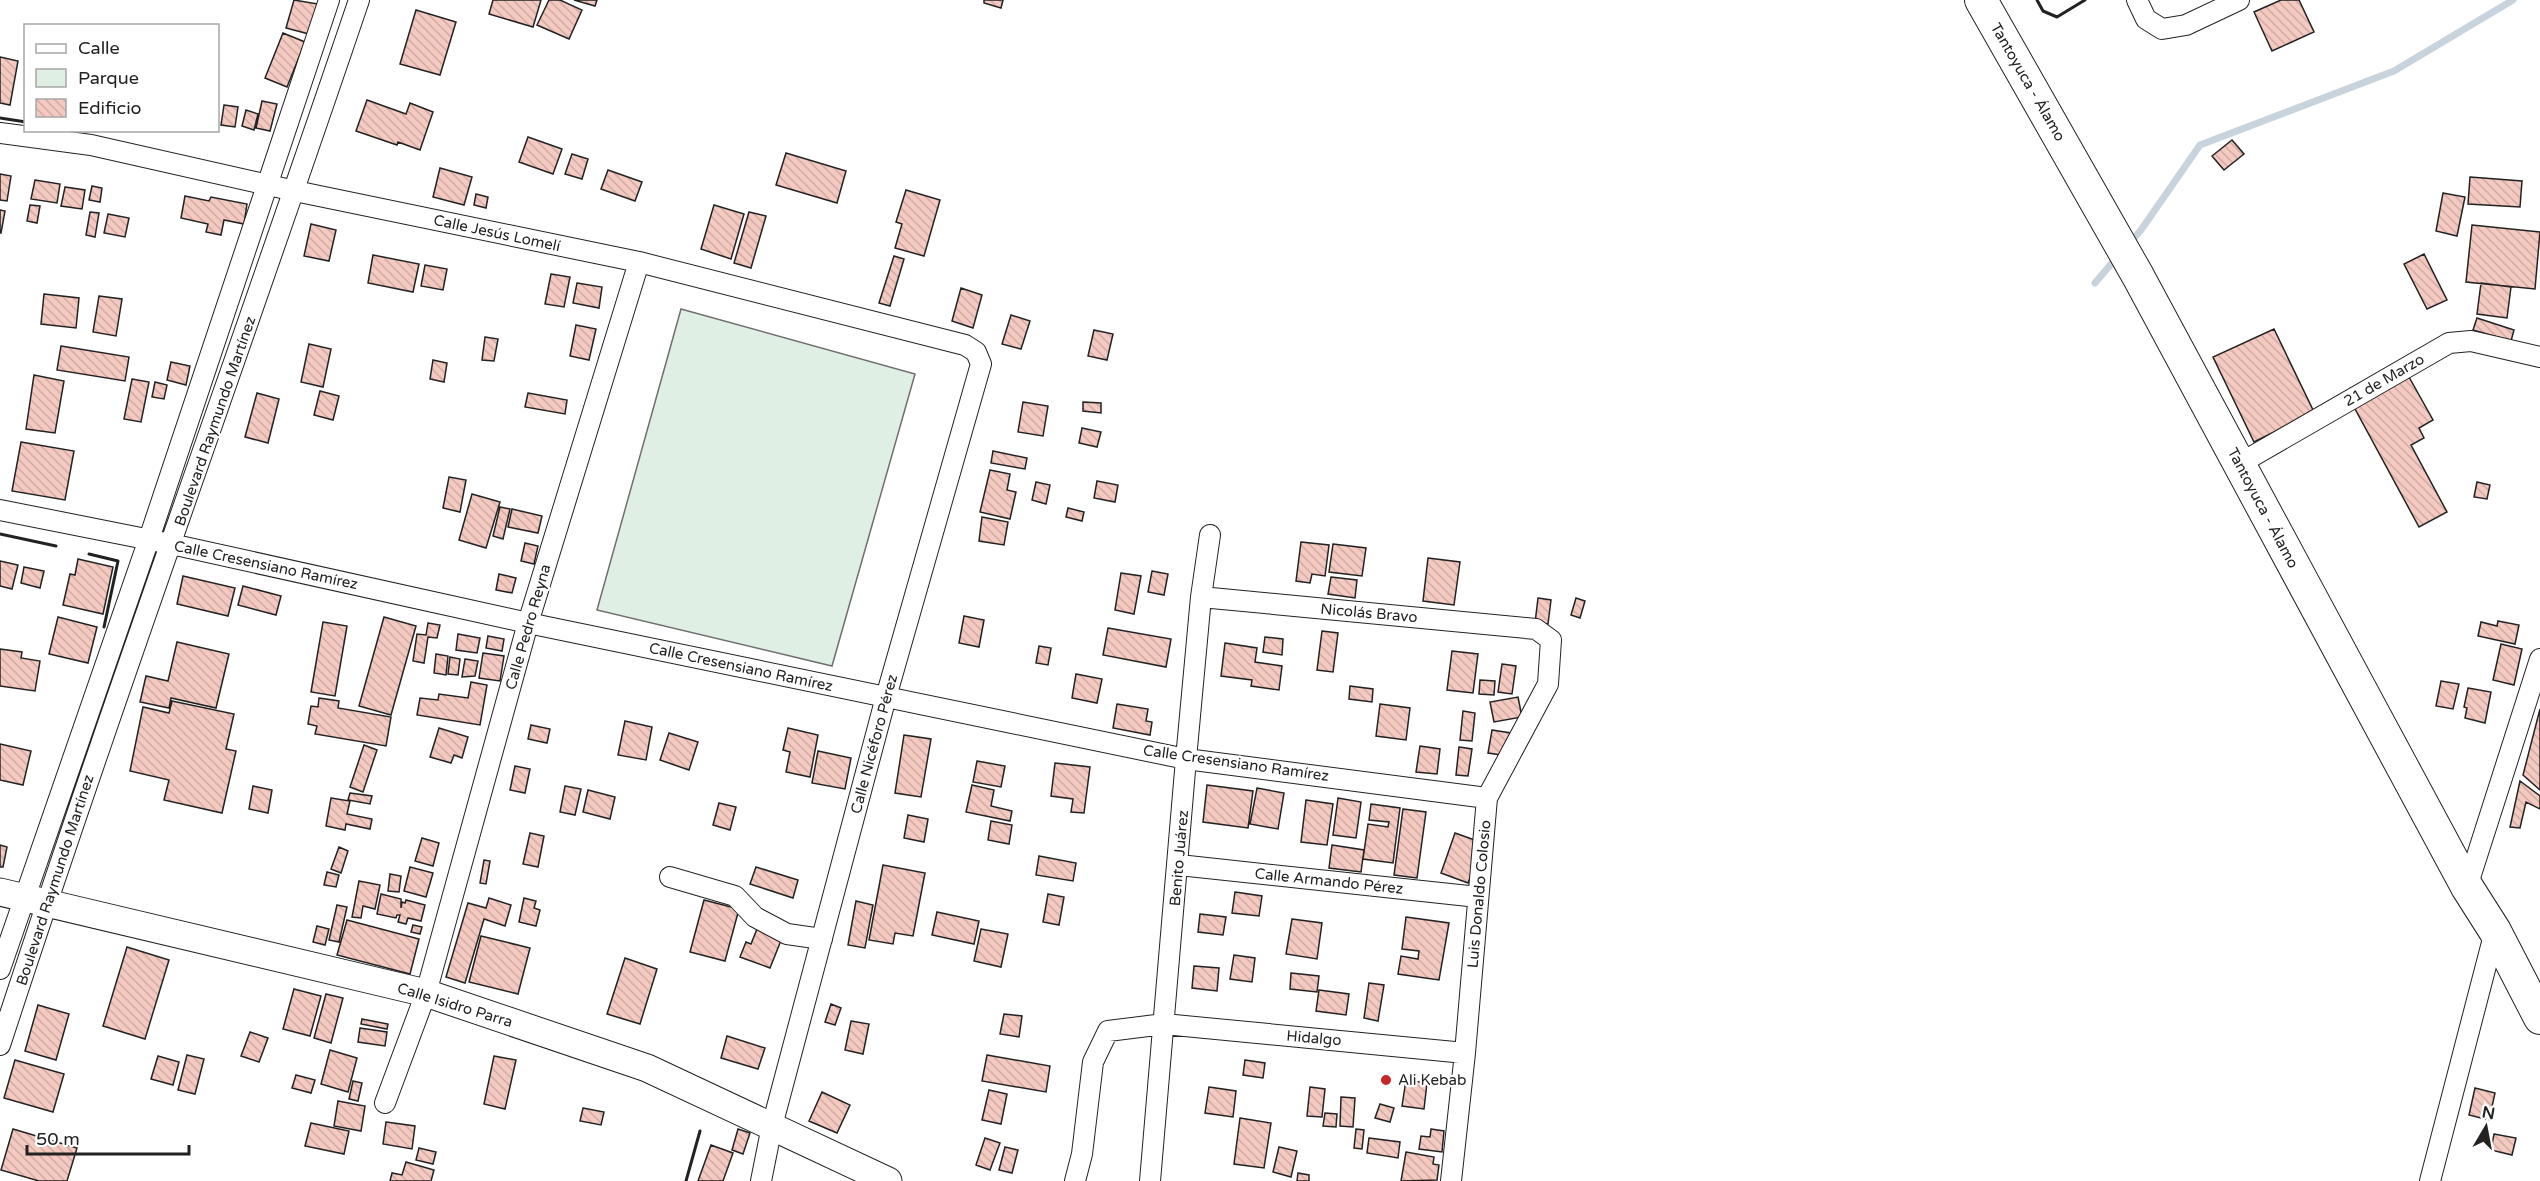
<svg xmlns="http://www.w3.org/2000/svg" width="2540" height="1181" font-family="'Varela Round',sans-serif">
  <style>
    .green { fill: #e0efe3; stroke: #6f6f6f; stroke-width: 1.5 }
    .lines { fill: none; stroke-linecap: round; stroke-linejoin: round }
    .stream { stroke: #c7d3dd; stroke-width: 7 }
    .building { fill: url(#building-back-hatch); stroke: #222; stroke-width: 1.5 }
    .street-casing { stroke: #222; stroke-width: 22 }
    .secondary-casing { stroke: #222; stroke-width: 29 }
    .primary-casing { stroke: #222; stroke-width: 34 }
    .street { stroke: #fff; stroke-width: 20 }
    .secondary { stroke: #fff; stroke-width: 27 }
    .primary { stroke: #fff; stroke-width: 32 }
    .wall { stroke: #222; stroke-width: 3 }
    .poi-dot { fill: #c62828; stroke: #fff; stroke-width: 2 }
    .labels { text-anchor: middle; stroke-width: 4.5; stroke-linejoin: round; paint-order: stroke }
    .street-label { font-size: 15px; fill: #222; stroke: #fff }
    .poi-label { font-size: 15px; fill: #222; stroke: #fff; text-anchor: start }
  </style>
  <defs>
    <pattern id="building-back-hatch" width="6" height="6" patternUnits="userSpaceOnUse" patternTransform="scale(1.5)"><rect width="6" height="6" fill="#f3c9c0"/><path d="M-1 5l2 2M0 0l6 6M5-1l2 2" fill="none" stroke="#d0aca5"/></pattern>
  </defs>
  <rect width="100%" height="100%" fill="#fff"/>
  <path class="green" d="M681,309L915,374L832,666L597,610Z"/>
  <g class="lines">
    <path class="stream" d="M2128,245L2141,230L2200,145L2394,71L2513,0
      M2095,283L2117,257"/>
  </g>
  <path class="building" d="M294,0L318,4L309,34L286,28Z
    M493,0H541L533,27L489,14Z
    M549,0H560L582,10L569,39L537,25Z
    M574,0H597L595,6Z
    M984,0H1003L1001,8L984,3Z
    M2281,0H2299L2314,32L2272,51L2254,12Z
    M416,10L456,22L440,75L400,64Z
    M283,33L305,42L287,87L265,78Z
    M0,57L18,61L10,105L0,103Z
    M367,100L406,114L410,103L433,112L420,150L398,142L397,145L356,131Z
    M262,101L277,104L270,131L256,128Z
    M224,105L238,107L235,127L221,125Z
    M246,110L258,114L254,130L242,126Z
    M528,137L562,149L553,174L519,162Z
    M2232,140L2244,154L2224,170L2212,156Z
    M786,153L846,171L837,203L776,185Z
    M572,154L588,159L582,179L565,174Z
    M440,168L472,177L464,205L433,197Z
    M608,170L642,182L635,201L601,189Z
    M0,174L11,176L7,201L0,200Z
    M2470,177L2522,181L2520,207L2468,204Z
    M35,180L60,184L57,203L31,199Z
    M92,186L102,188L100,202L89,200Z
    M65,187L85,190L82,209L61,206Z
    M906,190L940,200L924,256L895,248L902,224L896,222Z
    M2443,193L2465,197L2457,236L2436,231Z
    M476,194L488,197L486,208L474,205Z
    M185,196L209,201L211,197L247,204L244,224L224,220L221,235L206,232L208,224L181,218Z
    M30,205L40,206L37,223L27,221Z
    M714,205L744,214L731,259L701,249Z
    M0,210L5,211L1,233H0Z
    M90,212L99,213L95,237L86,235Z
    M749,212L766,216L751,268L734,263Z
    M108,214L129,218L125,237L104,233Z
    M311,224L336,230L329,261L304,256Z
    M2472,225L2540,232L2535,289L2466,282Z
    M2424,254L2447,300L2427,309L2404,264Z
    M373,255L419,264L413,292L368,283Z
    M894,256L904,259L890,306L879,303Z
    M425,265L447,269L443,290L421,286Z
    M551,274L570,277L564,307L545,304Z
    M577,283L602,287L599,308L573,303Z
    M2481,283L2511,287L2507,318L2477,314Z
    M961,288L982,295L973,328L952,321Z
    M44,294L79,298L76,328L41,324Z
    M99,296L122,299L116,336L93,332Z
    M1011,315L1030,321L1021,349L1002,344Z
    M2477,318L2514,330L2511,341L2473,330Z
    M576,325L596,329L589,360L570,356Z
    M2274,329L2314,412L2254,442L2213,357Z
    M1094,330L1113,334L1107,360L1088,356Z
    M485,337L498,339L494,361L482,360Z
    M309,344L331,349L323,387L301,382Z
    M61,346L129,357L125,381L57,370Z
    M433,360L447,363L444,382L430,379Z
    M171,362L190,366L186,385L167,380Z
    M34,375L64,381L55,433L26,429Z
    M2409,377L2433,420L2419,428L2424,438L2411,445L2447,512L2419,527L2354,407Z
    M132,379L149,382L141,422L124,419Z
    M155,382L167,385L164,399L152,397Z
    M320,391L339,396L333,420L314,415Z
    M257,393L279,399L268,443L245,437Z
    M528,393L567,400L565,414L525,407Z
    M1023,402L1048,406L1043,436L1018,432Z
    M1083,402L1101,403V413L1083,411Z
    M1082,428L1101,432L1097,447L1079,443Z
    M21,442L74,451L65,500L12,491Z
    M993,451L1027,458L1025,469L991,463Z
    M990,470L1010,474L1007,490L1016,492L1010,519L980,512Z
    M449,477L466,480L460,512L443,508Z
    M1097,481L1118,485L1115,502L1094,498Z
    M1036,482L1050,485L1046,504L1032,500Z
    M2477,482L2490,485L2487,499L2474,497Z
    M472,494L500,502L486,548L459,540Z
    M500,507L510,509L503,539L493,536Z
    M1068,508L1084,512L1082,521L1066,517Z
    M512,509L542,516L538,533L508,527Z
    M982,517L1008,522L1004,545L979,541Z
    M1301,542L1329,545L1325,576L1312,574L1310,583L1296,581Z
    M525,543L538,546L534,564L521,561Z
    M1333,544L1366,548L1362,576L1329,572Z
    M1428,558L1460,562L1454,605L1423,601Z
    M78,559L113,567L103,614L63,605L70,574L75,575Z
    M0,561L18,565L12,589L0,586Z
    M24,567L44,571L40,588L21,583Z
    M1152,571L1168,574L1164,595L1148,592Z
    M1121,573L1141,576L1134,614L1115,610Z
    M499,574L516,578L512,593L496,590Z
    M183,576L235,588L228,616L177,604Z
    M1331,577L1357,580L1355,598L1328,594Z
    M243,586L281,596L276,615L238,605Z
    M1538,598L1551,600L1548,624L1535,623Z
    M1576,598L1585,601L1580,618L1571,615Z
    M964,616L984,620L979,647L959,643Z
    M58,617L97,627L88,663L49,654Z
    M384,617L416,626L391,715L359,706Z
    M2498,621L2519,625L2515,644L2478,636L2481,622L2497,626Z
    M323,622L347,626L335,696L311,692Z
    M428,623L440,625L437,638L428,637L424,663L413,661L417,634L426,635Z
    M1108,628L1171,639L1166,667L1103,655Z
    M1322,631L1338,633L1333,672L1317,670Z
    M458,634L480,638L477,653L456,650Z
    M488,636L504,639L502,651L486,648Z
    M1265,637L1283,639L1282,655L1263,652Z
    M177,642L229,654L216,708L171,698L169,708L140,702L146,676L168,681Z
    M1225,643L1257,648L1255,662L1282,666L1279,690L1251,686L1252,680L1221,676Z
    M2501,644L2522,649L2514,685L2493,680Z
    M1039,646L1051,648L1048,665L1036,663Z
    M0,649L22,652L21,658L40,661L35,691L0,686Z
    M1452,651L1478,654L1473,693L1447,690Z
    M483,653L504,656L500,681L479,678Z
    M436,654L448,656L446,675L434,673Z
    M450,657L460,659L458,675L448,674Z
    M465,659L478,661L475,676L462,677Z
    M1502,664L1516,666L1512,694L1498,692Z
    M1076,674L1102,679L1097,703L1072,698Z
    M1480,680L1495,681L1494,695L1479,694Z
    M2441,681L2459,684L2453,709L2436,706Z
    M471,682L487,685L480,725L417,715L420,698L438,700L439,694L468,698Z
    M1350,686L1373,689L1372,702L1349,699Z
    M2468,688L2491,692L2485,723L2465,718L2467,708L2464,707Z
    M1518,697L1522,717L1494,722L1490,702Z
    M319,698L339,701L338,708L391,717L386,746L315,734L317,726L308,724L311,706L318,707Z
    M172,701L234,714L226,749L236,751L222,813L164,800L169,780L130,771L143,707L169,713Z
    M1117,704L1148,709L1146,721L1152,722L1150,735L1113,728Z
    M1380,704L1410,708L1406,740L1376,736Z
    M2540,709V790L2523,775Z
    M1463,711L1475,713L1472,741L1460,740Z
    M625,721L652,727L646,760L618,755Z
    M531,725L550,729L547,743L528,739Z
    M439,728L468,737L462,758L454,755L451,763L430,757Z
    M788,728L818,735L810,777L786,772L790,752L783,750Z
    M1492,730L1511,733L1508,756L1488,753Z
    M669,733L698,742L689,770L660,760Z
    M904,735L931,739L921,797L895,793Z
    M0,744L31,751L23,785L0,780Z
    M364,745L377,750L363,792L350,787Z
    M1420,746L1440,749L1437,774L1416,772Z
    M1459,747L1472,749L1468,776L1456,775Z
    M818,751L851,758L845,789L812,783Z
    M977,761L1005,766L1001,787L973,782Z
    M1055,763L1090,767L1084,813L1071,812L1073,799L1051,796Z
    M515,766L530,769L525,793L510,790Z
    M2520,781L2540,796V809L2526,802L2520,828L2510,827Z
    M972,785L994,790L991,806L1012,811L1010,821L966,812Z
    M1207,785L1253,791L1248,828L1203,822Z
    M253,786L272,790L268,813L249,809Z
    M565,786L581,789L575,815L560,812Z
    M1257,788L1284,793L1278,829L1250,824Z
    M588,790L615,797L610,819L583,812Z
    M350,793L372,796L370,804L348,800Z
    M331,798L350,801L347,814L372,819L370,829L346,824L345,830L326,826Z
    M1338,798L1361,802L1356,838L1333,835Z
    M1306,800L1333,804L1327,845L1301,842Z
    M719,803L736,807L730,830L713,825Z
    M1371,804L1400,808L1393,863L1363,859L1368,824L1388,827L1389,822L1369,820Z
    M1403,809L1426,812L1417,878L1394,875Z
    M908,815L928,819L924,842L904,838Z
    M991,821L1012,825L1009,844L988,840Z
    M530,833L544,836L538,867L523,864Z
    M1455,833L1483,843L1468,883L1441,873Z
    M422,838L439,843L433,866L415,861Z
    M0,845L7,847L3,867H0Z
    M1332,845L1364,850L1361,872L1329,868Z
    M339,847L348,851L341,873L331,869Z
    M1039,856L1076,863L1073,881L1036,875Z
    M484,860L490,861L486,884L480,883Z
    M883,865L925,873L913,936L895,933L893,944L869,940Z
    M410,867L433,873L426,897L404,891Z
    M756,867L798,880L793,898L750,884Z
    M327,872L339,875L336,887L324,885Z
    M390,874L401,876L399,892L388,891Z
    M359,881L380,885L375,909L363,906L361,918L352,917Z
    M1235,892L1262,896L1259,916L1232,913Z
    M381,894L401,899V908L402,902L405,903L406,900L425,905L421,921L408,918L406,924L398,922L400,915H397L396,918L377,914Z
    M1048,894L1064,897L1059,925L1043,922Z
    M489,898L511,905L505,926L484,919L465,983L446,977L468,903L486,908Z
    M524,898L536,901L534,908L540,910L536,926L519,922Z
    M704,900L739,909L725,961L690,952Z
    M856,901L873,905L865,948L848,945Z
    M337,905L347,907L339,942L329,940Z
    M937,912L979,921L974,944L932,935Z
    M1200,914L1226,917L1223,935L1198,932Z
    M1406,917L1449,923L1439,980L1398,974L1401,956L1418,959L1419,951L1402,949Z
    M1292,919L1322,923L1317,959L1286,954Z
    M347,920L419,939L410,974L337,955Z
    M413,925L422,927L420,934L411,932Z
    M317,926L329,929L325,945L313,942Z
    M757,929L782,938L770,968L740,957L746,942L751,944Z
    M981,929L1008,934L1001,967L974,961Z
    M481,936L530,948L518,994L469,982Z
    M127,947L169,960L145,1039L103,1026Z
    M1234,955L1255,958L1252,982L1230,979Z
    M625,958L657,969L640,1024L607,1014Z
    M1194,966L1219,968L1217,991L1192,988Z
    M1291,973L1319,976L1317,992L1290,989Z
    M1369,983L1384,985L1378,1021L1364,1018Z
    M294,989L321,996L310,1036L283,1029Z
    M1319,990L1349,994L1346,1015L1316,1011Z
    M326,994L343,998L331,1043L314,1038Z
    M831,1004L841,1008L835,1025L825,1022Z
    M38,1005L69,1014L56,1060L25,1051Z
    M1004,1014L1022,1016L1019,1037L1000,1034Z
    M362,1019L388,1024L387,1029L361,1024Z
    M851,1021L869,1024L863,1054L845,1050Z
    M360,1028L387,1032L385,1046L358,1042Z
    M250,1032L268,1038L259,1062L241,1056Z
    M727,1036L765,1048L758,1069L721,1058Z
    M330,1050L357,1058L348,1092L321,1084Z
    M187,1055L204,1059L195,1094L178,1090Z
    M987,1055L1050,1066L1046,1092L982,1081Z
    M158,1056L179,1062L173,1085L151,1079Z
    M494,1056L516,1060L505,1109L484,1104Z
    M15,1060L64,1074L53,1112L4,1098Z
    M1245,1060L1265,1063L1263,1078L1243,1075Z
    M296,1075L315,1080L311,1093L292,1088Z
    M1406,1080L1427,1083L1424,1109L1402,1106Z
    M353,1081L362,1083L358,1101L349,1099Z
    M1209,1087L1236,1091L1233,1117L1205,1113Z
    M1310,1087L1325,1089L1322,1117L1307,1116Z
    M2475,1088L2495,1093L2489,1120L2469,1115Z
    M989,1090L1007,1094L1001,1124L982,1120Z
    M822,1092L850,1105L837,1133L809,1121Z
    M1341,1097L1355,1098L1353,1127L1340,1126Z
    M338,1101L365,1106L361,1131L334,1126Z
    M1380,1104L1394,1108L1390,1122L1375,1118Z
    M583,1108L604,1112L601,1125L580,1121Z
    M1325,1113L1337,1114L1336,1127L1323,1126Z
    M1240,1118L1271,1123L1264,1168L1234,1164Z
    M386,1122L415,1126L412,1149L383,1144Z
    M311,1123L349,1131L344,1154L305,1146Z
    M13,1129L77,1148L67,1181H39L1,1170Z
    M738,1129L750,1133L743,1154L732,1150Z
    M1356,1129L1364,1130L1362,1149L1354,1148Z
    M1431,1129L1444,1131L1442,1152L1419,1149L1421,1136L1430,1137Z
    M2494,1134L2516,1138L2512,1155L2491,1150Z
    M985,1138L1000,1143L990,1170L976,1165Z
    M1369,1138L1400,1142L1398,1158L1367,1153Z
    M711,1145L733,1153L723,1181H698Z
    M1005,1147L1018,1150L1012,1173L999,1170Z
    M1279,1147L1297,1151L1291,1177L1273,1172Z
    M419,1148L436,1152L433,1164L416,1160Z
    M1406,1152L1434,1157L1433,1164L1439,1165L1437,1180L1401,1181Z
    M406,1162L434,1170L431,1181H390L392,1173L402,1175Z
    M1298,1173L1309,1175V1181H1297Z"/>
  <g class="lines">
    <defs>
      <path id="street" d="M2137,0L2146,19L2162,29L2186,25L2239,0
        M0,133L91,145L295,191L639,262L965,345L976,352L981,364L886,697L772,1126L761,1181
        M2239,464L2449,343L2471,341L2540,357
        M0,510L171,544L528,623L1186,759L1487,798
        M1201,597L1536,629L1551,640L1548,684L1487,798L1465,1053L1451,1181
        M1179,865L1478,897
        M670,877L735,896L755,917L787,934L822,939
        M2467,887L2540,659
        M0,969L149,539L329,0
        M0,1045C114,695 241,349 359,0
        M385,1103L426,993L528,623L639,262
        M1075,1181L1082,1154L1093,1062L1108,1031L1164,1024L1465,1053
        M1150,1181L1186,759L1201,597L1210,535
        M2430,1181L2495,931"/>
      <path id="secondary" d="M0,892L426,993L647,1068L888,1181"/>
      <path id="primary" d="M1981,0L2138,276L2467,887L2495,931L2540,1018"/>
    </defs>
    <use href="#street" class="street-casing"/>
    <use href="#secondary" class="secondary-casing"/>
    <use href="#primary" class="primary-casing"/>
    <use href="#street" class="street"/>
    <use href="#secondary" class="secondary"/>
    <use href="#primary" class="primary"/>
    <path class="wall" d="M2037,0L2043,11L2057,17L2085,0
      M0,118L26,122
      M0,534L56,546
      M89,554L118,561L104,627
      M686,1181L700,1131"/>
  </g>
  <circle class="poi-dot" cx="1386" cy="1080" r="6"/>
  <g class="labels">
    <g class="street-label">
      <text transform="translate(2028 82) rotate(60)" y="5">Tantoyuca - Álamo</text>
      <text transform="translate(497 233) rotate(12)" y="5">Calle Jesús Lomelí</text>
      <text transform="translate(2384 380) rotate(-30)" y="5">21 de Marzo</text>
      <text transform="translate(215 421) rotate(-71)" y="5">Boulevard Raymundo Martínez</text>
      <text transform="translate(2263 508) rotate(62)" y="5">Tantoyuca - Álamo</text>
      <text transform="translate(266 565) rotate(12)" y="5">Calle Cresensiano Ramírez</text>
      <text transform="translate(1369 613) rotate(5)" y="5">Nicolás Bravo</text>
      <text transform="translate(528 627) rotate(-74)" y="5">Calle Pedro Reyna</text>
      <text transform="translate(741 667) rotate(12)" y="5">Calle Cresensiano Ramírez</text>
      <text transform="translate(874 744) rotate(-75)" y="5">Calle Nicéforo Pérez</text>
      <text transform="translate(1236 763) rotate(8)" y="5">Calle Cresensiano Ramírez</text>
      <text transform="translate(1179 858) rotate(-85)" y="5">Benito Juárez</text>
      <text transform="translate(55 880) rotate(-72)" y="5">Boulevard Raymundo Martínez</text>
      <text transform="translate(1329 881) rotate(6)" y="5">Calle Armando Pérez</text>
      <text transform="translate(1479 894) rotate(-85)" y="5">Luis Donaldo Colosio</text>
      <text transform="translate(455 1005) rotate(17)" y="5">Calle Isidro Parra</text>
      <text transform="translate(1314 1038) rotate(5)" y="5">Hidalgo</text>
    </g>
    <g class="poi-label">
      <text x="1398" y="1085">Ali Kebab</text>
    </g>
  </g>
  <rect x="24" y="24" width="195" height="108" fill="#ffffff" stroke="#a7a7a7" stroke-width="1.5"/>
  <rect x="36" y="44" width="30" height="9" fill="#ffffff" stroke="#a7a7a7" stroke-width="1.5"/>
  <text x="78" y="54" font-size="18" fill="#222222">Calle</text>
  <rect x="36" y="69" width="30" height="18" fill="#e0efe3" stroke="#a7a7a7" stroke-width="1.5"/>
  <text x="78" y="84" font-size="18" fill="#222222">Parque</text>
  <rect x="36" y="99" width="30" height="18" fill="url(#building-back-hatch)" stroke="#a7a7a7" stroke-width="1.5"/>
  <text x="78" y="114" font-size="18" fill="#222222">Edificio</text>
  <g transform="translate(2486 1127) rotate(10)" stroke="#ffffff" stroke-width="4.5" paint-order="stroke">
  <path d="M0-4.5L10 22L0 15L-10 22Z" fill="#222222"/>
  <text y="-9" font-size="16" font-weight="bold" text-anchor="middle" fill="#222222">N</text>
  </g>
  <path d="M27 1145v9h162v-9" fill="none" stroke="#222222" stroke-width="3"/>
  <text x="36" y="1145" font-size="18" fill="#222222" stroke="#ffffff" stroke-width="4.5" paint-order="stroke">50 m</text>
</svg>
